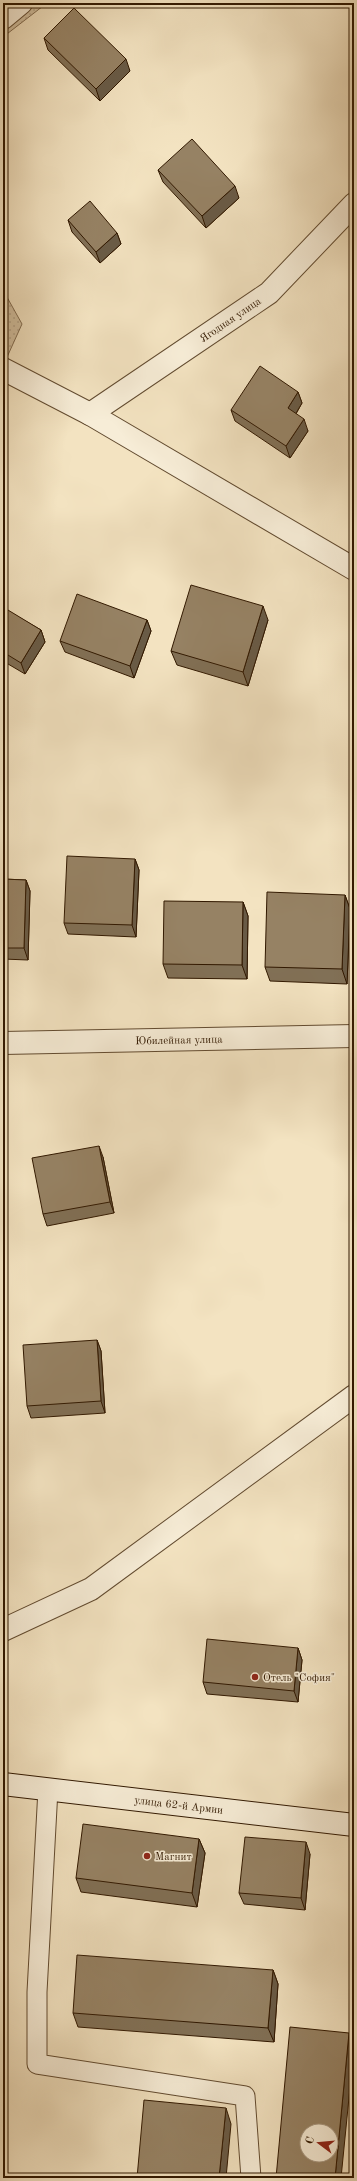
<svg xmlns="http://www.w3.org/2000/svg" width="357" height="2181" font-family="'Old Standard TT',serif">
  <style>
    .garden { fill: url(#garden-dots); stroke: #826c50 }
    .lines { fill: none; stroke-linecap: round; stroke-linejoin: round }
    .lane-casing { stroke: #624b30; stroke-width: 21 }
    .street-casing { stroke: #624b30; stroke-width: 24 }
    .secondary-casing { stroke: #311800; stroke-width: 24 }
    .lane { stroke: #f7edd7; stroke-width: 19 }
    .street { stroke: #f7edd7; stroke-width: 22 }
    .secondary { stroke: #f7edd7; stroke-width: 22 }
    .wall { fill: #817056; stroke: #311800 }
    .shaded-wall { fill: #695b46; stroke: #311800 }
    .building { fill: #968264; stroke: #311800; fill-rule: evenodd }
    .poi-dot { fill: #8f2418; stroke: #f7edd7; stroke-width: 1.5 }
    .labels { text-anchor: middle; stroke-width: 3; stroke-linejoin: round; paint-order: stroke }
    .street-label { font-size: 11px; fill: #311800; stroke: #f7edd7 }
    .poi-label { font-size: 11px; fill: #311800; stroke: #f7edd7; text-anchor: start }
  </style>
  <defs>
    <pattern id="garden-dots" width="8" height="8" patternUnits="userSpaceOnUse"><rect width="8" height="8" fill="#d2c0a0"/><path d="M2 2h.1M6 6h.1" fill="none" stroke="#b5a488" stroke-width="1.8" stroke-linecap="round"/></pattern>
  </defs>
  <rect width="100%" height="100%" fill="#f3e3c1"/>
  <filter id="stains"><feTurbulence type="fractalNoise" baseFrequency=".005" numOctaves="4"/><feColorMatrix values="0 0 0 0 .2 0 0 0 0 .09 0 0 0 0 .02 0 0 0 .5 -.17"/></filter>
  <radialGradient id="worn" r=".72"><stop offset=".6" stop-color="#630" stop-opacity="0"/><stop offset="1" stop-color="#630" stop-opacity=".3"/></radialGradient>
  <path class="garden" d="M3,3H47L3,37Z
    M3,290L22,324L3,366Z"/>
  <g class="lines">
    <defs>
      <path id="lane" d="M48,1789L37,1992V2064L245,2096L251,2178"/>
      <g id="street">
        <path d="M3,18L21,3"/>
        <path d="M3,369L90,414L354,569"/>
        <path id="s1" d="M90,414L269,293L354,204"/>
        <path id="s2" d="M3,1043L354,1036"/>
        <path d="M3,1630L91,1589L354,1396"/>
      </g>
      <g id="secondary">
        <path id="s3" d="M3,1784L354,1825"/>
      </g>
    </defs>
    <use href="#lane" class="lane-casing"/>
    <use href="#street" class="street-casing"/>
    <use href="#secondary" class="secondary-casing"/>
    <use href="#lane" class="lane"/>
    <use href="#street" class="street"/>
    <use href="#secondary" class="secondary"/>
  </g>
  <path class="wall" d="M44,38L130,71L100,101L48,50Z
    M158,170L239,198L206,228L163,182Z
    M68,220L117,233L121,244L100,263L72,232Z
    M298,392L302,403L296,414L308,431L290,458L235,421L231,410Z
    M3,608L41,630L45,642L25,674L3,661Z
    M147,620L151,631L134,678L65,652L60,641Z
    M268,620L248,686L177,665L171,651Z
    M135,859L139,870L136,937L68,934L64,923Z
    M3,879L26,880L30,891L28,960L3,959Z
    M345,895L350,909L347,984L270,981L265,967Z
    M243,902L248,916L247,979L168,978L163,964Z
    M103,1157L114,1213L47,1226L43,1214Z
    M97,1340L101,1351L105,1413L31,1418L27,1406Z
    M298,1648L302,1660L298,1702L207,1694L203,1682Z
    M199,1839L205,1853L197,1907L81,1892L76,1878Z
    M310,1854L305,1910L244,1904L239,1893Z
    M273,1970L278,1984L274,2042L78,2027L73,2013Z"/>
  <path class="shaded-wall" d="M126,59L130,71L100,101L96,89Z
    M235,186L239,198L206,228L202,216Z
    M117,233L121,244L100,263L96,252Z
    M298,392L302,403L292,420L288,408Z
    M304,419L308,431L290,458L286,446Z
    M263,606L268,620L248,686L243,672Z
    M147,620L151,631L134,678L130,666Z
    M41,630L45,642L25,674L21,663Z
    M135,859L139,870L136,937L132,925Z
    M26,880L30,891L28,960L24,948Z
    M345,895L350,909L347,984L342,969Z
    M243,902L248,916L247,979L242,965Z
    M99,1146L103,1157L114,1213L110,1202Z
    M97,1340L101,1351L105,1413L101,1401Z
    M298,1648L302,1660L298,1702L294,1691Z
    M199,1839L205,1853L197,1907L192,1893Z
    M306,1842L310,1854L305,1910L301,1898Z
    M273,1970L278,1984L274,2042L268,2028Z
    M349,2033L354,2047L341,2178H335Z
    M226,2108L231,2124L226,2178H219Z"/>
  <path class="building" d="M74,8L126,59L96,89L44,38Z
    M192,139L235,186L202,216L158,170Z
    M90,201L117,233L96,252L68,220Z
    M260,366L298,392L288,408L304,419L286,446L231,410Z
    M191,585L263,606L243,672L171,651Z
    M77,594L147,620L130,666L60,641Z
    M3,607L41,630L21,663L3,652Z
    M67,856L135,859L132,925L64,923Z
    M3,879L26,880L24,948H3Z
    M267,892L345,895L342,969L265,967Z
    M164,901L243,902L242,965L163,964Z
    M99,1146L110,1202L43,1214L32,1158Z
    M97,1340L101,1401L27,1406L23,1345Z
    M207,1639L298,1648L294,1691L203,1682Z
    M83,1824L199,1839L192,1893L76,1878Z
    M245,1837L306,1842L301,1898L239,1893Z
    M77,1955L273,1970L268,2028L73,2013Z
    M290,2027L349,2033L335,2178H276ZM307,2131H331V2155H307Z
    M144,2100L226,2108L219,2178H137Z"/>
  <g class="poi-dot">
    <circle cx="255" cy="1677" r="4"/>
    <circle cx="147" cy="1856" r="4"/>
  </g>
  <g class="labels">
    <g class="street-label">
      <text dy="4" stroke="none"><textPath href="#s1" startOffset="169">Ягодная улица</textPath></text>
      <text dy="4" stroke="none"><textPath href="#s2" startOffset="176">Юбилейная улица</textPath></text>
      <text dy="4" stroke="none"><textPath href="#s3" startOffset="177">улица 62-й Армии</textPath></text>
    </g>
    <g class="poi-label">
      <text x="263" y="1681">Отель "София"</text>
      <text x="155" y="1860">Магнит</text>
    </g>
  </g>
  <rect width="357" height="2181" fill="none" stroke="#f3e3c1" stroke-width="16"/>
  <rect x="4" y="4" width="349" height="2173" fill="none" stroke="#311800" stroke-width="2"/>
  <rect x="8" y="8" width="341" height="2165" fill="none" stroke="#311800"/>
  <g transform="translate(319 2143) rotate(286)"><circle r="19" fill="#f7edd7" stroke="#a89881"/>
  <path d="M0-3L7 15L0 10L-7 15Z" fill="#8f2418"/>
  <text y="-6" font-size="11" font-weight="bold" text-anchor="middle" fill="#311800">С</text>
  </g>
  <rect width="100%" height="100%" filter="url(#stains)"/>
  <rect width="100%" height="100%" fill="url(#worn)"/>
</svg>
